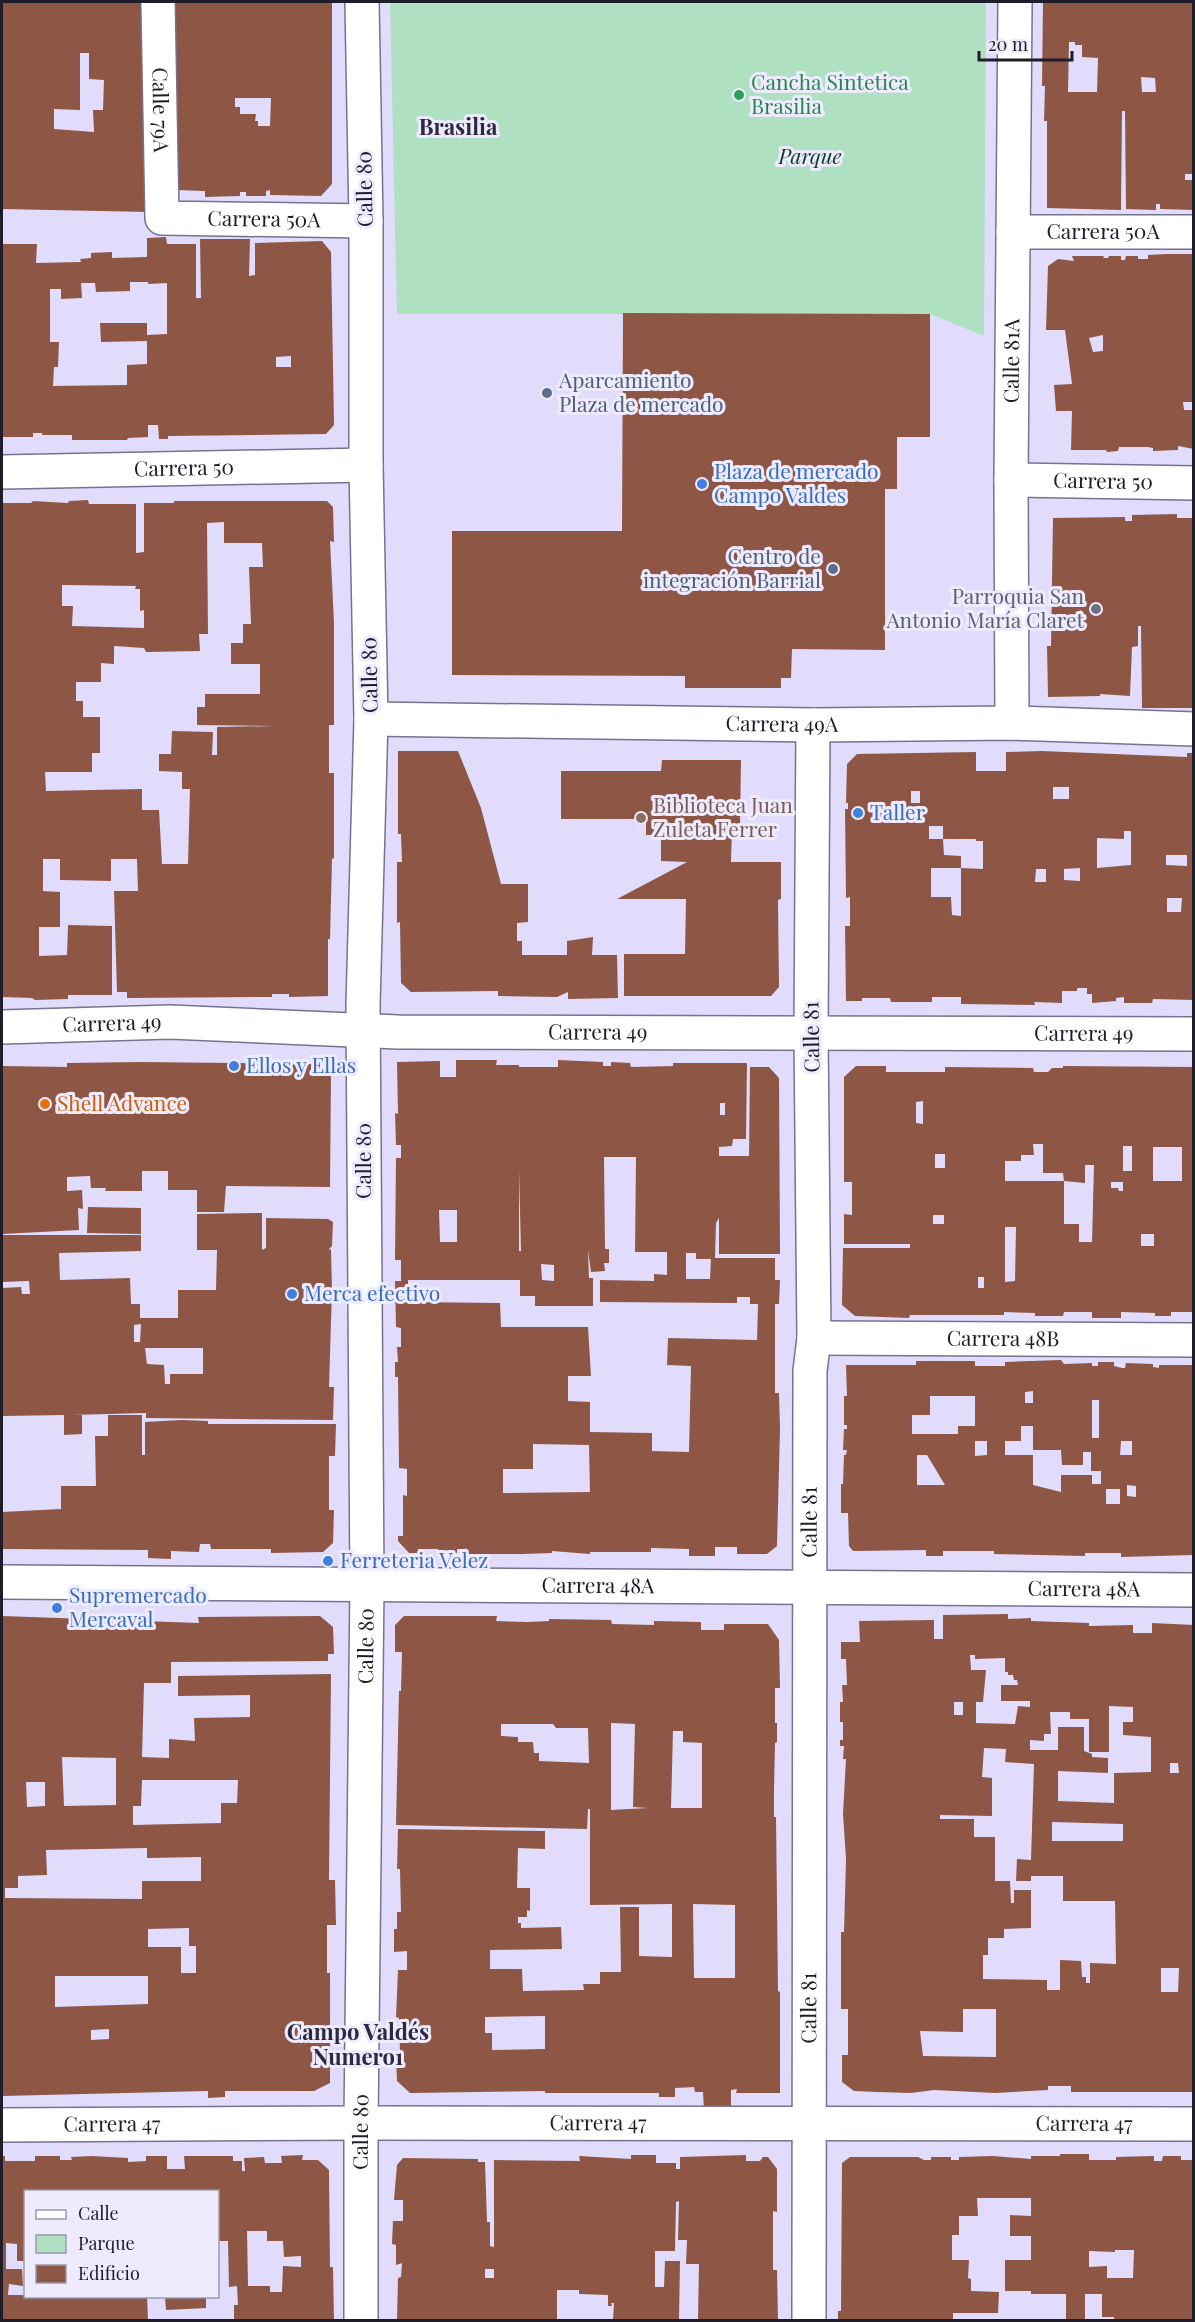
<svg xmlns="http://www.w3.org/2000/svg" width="1195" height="2322" font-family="'Playfair Display',serif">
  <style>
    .green { fill: #b0e0c2 }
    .building { fill: #8e5645; fill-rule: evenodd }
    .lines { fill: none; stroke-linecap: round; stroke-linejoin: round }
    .minor-casing { stroke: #77728f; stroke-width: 36 }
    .minor { stroke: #fff; stroke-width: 33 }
    .leisure-dot { fill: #2e9e5b; stroke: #eeebff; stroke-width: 2 }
    .service-dot { fill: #5c6f8a; stroke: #eeebff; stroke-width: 2 }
    .shop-dot { fill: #3f7fe0; stroke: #eeebff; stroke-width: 2 }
    .worship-dot { fill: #6b7280; stroke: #eeebff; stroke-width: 2 }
    .education-dot { fill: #8d6e63; stroke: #eeebff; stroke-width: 2 }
    .food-dot { fill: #e8710a; stroke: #eeebff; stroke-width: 2 }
    .labels { text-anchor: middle; stroke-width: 6; stroke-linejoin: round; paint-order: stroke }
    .leisure-label { font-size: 21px; fill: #27864d; stroke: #eeebff; text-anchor: start }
    .street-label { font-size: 21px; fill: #1f1d29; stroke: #eeebff }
    .park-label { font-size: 21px; font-style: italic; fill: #0b3b24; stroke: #eeebff }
    .service-label { font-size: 21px; fill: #4e5e75; stroke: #eeebff; text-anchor: start }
    .shop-label { font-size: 21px; fill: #366cbe; stroke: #eeebff; text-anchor: start }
    .worship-label { font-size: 21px; fill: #5b616d; stroke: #eeebff; text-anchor: end }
    .education-label { font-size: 21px; fill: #785e54; stroke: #eeebff; text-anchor: start }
    .food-label { font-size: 21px; fill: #c56008; stroke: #eeebff; text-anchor: start }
    .neighbourhood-label { font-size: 22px; font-weight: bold; fill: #2e2941; stroke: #eeebff }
  </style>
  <rect width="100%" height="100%" fill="#e1dcfc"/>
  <path class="green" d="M390,2H986L984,336L930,314H397Z"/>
  <path class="building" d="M2,2H147L149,212L2,209ZM80,53H89V79L104,80L103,110H93L94,132L54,129V109L80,110Z
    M174,2H332V184L321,196L270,195V190L266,191V196H246V192H240V196L205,197V191L176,190ZM235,98H271L270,126H258V121H255L256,114H240V107H235Z
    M1043,2H1194V174H1185V180H1194V210L1160,209V204H1156V210L1126,209L1125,111H1122L1121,210L1047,208V121H1044L1045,86H1042ZM1069,42H1075V45H1082V57L1098,58L1097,92H1068ZM1141,77L1155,78L1156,92H1142Z
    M166,237L167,244H196V298H201L200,239H250L249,276L255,275V243L322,241L331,252L334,425L326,434L168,436V439H159L158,425H148V437L128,438L127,440H72V435H42V433H33V437H2V244H37L36,263L81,262L80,259L91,258V253L112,252V258L147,257V238ZM130,282H148V284L167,283V334L147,335V323H100L101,342L147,341V364L127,365V385L53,386L54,367H58L59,342H50V289H61V299L82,298L81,283H95L96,292L130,291ZM291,356V367H276V357Z
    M1166,254H1194V402H1183L1184,410H1194V449L1178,446V450L1153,451V448L1148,447H1119L1118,451L1107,452L1106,450H1071L1072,411H1056L1054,385L1072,384L1065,330H1046L1048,266L1058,259L1074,261L1072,256H1104L1103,258H1108L1109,256H1121V260H1125L1126,256H1138V259H1148V255ZM1103,335V351L1093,352L1089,338Z
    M623,313L930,314V437H897V489H885V650L792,649L791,678H781V688H685V676L452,675V531H622Z
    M88,500L89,504H136V553L144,552V503H174V501H327L333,507L334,542L330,541L334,623V725H329V773H334V858L332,859L330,939H328V996L289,997V994H272V997L127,998V992H117L114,891H138L137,859H111V881L60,880V859H43V891L60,892V927H39V956L67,955L68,925L112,926V995H68V999L35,1000L32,998L2,997V503H31L33,501L68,503L69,501ZM224,522V543H262L263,567H249L251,624H243V643H231V664H260V694H205V707H197V725L277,726L217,727V755H212L213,732L172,731L171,754H159V771L182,772V789H190L188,864H162L159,810H142V789L46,791L45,772H92V753H100V717H83V701H76V682H101V663L114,664V646L144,648L146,652L200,651L199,634H208L207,523ZM62,585L136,586L135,589H140V611L144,610V628L72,626L73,606H62Z
    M1177,514V518H1194V708H1142L1141,626H1138V646L1132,647L1130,696L1100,694V696L1048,697L1047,646H1051L1053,518L1125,517V521H1132V515Z
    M398,751H458L481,808L501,884H528V922L517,923V941H522V955H567V941L593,937L592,955H617L618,998L568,999V992L557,997L498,996V991L411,992L401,983L400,922L397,923V862H402L401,834H398Z
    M1042,751L1187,757V753H1194V1000L1153,999L1152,1003H1124V997L1116,998V1001L1092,1003V994H1087V988H1077V991H1062V1003L1034,1002L1035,1005L961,1004V997H932V1002H891L890,998H862V1001H846L845,926H850V897L846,898L845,809H848V803H846L847,764L857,754L976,752V771H1006V752ZM1053,787H1069V799H1053ZM911,791H920V803H911ZM929,826H943V839H976V841H983V869L961,868V916L952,915L951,897H931V868H961V856L944,855L943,839H929ZM1124,831H1131V865L1097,868V838L1124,839ZM1166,855H1187V866L1166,865ZM1080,868V881L1064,880V869ZM1036,869H1046V882H1035ZM1167,898H1182L1181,912H1167Z
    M662,760H741L740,827H732L731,862H781V899L778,900L779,987L771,996H624V954H685L686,899H617L687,862L661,861V835H646V819H561V771H661Z
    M456,1060H497L496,1065H519V1067H558V1060L603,1062V1066H611V1062L630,1063L631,1067L673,1066V1063H747L746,1139H733L732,1146L719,1147V1156H749L750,1067H769L779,1078L780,1254H719V1218L716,1223L715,1258H775V1280H780L779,1304H775V1393H779L780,1429L777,1546L767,1554H737V1547H715V1556H689V1549L651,1548V1552H590V1554L552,1551V1553L522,1554H463L462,1549H457V1553L438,1552V1549H418V1553H409L398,1541V1536H403V1495L407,1496V1469L399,1468L398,1377H395V1362H398L397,1347H401V1328L396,1327L395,1281H401V1260H395L396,1158H401V1145H396L395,1113L398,1114L397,1062L440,1061V1077H456ZM720,1103H725V1115H720ZM604,1157H636L635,1252H667V1275L654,1274V1281L600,1280V1302L737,1303V1297H750V1304H758L757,1340L668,1338L667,1365L691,1366L689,1452L652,1451V1433L590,1432V1402L568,1401V1376H591L588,1327H501L500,1303L408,1302V1280H520V1296H535V1306H593V1278H589L588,1250L591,1272L605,1271L604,1263H609V1249H605ZM519,1170L521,1251H519ZM439,1210H457V1242H440ZM686,1253H696V1259H711L710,1279H686ZM541,1264L554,1265V1281L542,1280ZM533,1444L589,1445L590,1492L503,1493V1469H533Z
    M140,1062L317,1064L331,1075L330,1187L226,1186L224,1212H197V1190H168V1171H142V1191H105L106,1188H91L90,1176L67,1177V1191L82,1190L83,1209L78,1208L79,1230L2,1234V1066L67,1067V1063Z
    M856,1066H886V1072H945V1067L1033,1068L1034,1072H1048L1052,1068H1063V1066L1194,1067V1312H1171V1316H1155V1313L1121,1312V1318H1092V1312H1064L1063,1316H1035V1313L1004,1312V1315H910L909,1318L855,1316L842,1305L843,1248H910V1244H844V1214L852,1215V1182H844V1077ZM923,1101V1124L916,1123V1102ZM1033,1144H1043V1173H1063L1064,1181L1085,1183V1165H1094L1092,1242H1079V1224H1064V1181H1005V1161H1021V1155H1034ZM1123,1146H1132V1171H1123ZM1153,1147H1182V1181H1153ZM935,1154H945V1168H935ZM1111,1182H1123V1191H1119L1118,1188H1111ZM933,1215H944V1224H933ZM1005,1227H1016L1015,1281L1005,1282ZM1141,1234H1154V1246H1141ZM978,1277H984V1288H978Z
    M88,1207L141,1208V1234L87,1233Z
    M262,1213V1250L266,1248V1218L328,1219L333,1222L332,1246L329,1249L331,1250L332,1290L329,1387H334L333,1420L146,1418V1413L71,1415H82V1434L64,1435V1415L2,1416V1288L21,1287L22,1294H30L29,1281L2,1282V1235H141V1251L59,1253L60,1280L130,1278L131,1304H140V1318H178V1290H216L217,1250H197V1214ZM141,1324L140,1342H134V1325ZM145,1348H203V1374H170V1384H165L164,1365L147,1364Z
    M1061,1360L1064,1364L1092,1363V1366H1098V1362H1114V1366L1122,1368H1125L1126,1363L1153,1364V1367L1159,1368V1365H1194V1555L1121,1557V1553H1085V1556L994,1554V1551H943V1556H926V1550L853,1551L849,1546L848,1513H841V1484H843L844,1455H846L847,1450H843L844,1429H847V1425H844V1396H847L846,1365H916V1361H975V1366H1005V1362ZM1033,1391V1403H1025V1392ZM930,1396H975V1426H958V1434H912V1415H930ZM1092,1400H1099V1438H1092ZM1021,1426H1033V1450H1061L1062,1465H1083V1452H1091V1471H1101V1484H1092V1475H1061V1492L1033,1485V1455H1005V1441H1021ZM975,1441H987V1455L975,1456ZM1121,1441H1132V1455H1120ZM917,1455H927L945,1485H917ZM1127,1485L1136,1486V1497L1127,1496ZM1106,1489H1120V1504H1106Z
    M108,1415H142V1455H145V1422L182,1420L208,1421V1424H336L335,1456H329V1510H334L333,1543L323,1552L271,1553V1549H211L210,1544H200L199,1552L171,1551V1559L148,1558V1550L2,1549V1512L61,1509V1486H96L95,1436H108Z
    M1008,1614V1619L1031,1618V1621L1089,1623V1626L1133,1625V1633H1152V1623L1194,1625V2092H1071V2086H1048V2090L995,2093L934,2090L911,2093L877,2092L854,2091L842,2082V2055H848V2009H841V1932H844L846,1859L843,1814L846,1759H843L844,1746H840V1740H843V1722H840V1702H843L842,1685H847L846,1659H841V1642H860L859,1621L934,1620V1639H943V1615ZM970,1655H975V1659L1005,1658V1672H1008V1675H1013L1014,1680H1017L1018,1685H1001V1701H1030V1707L1018,1706L1015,1724L976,1723V1702H983L986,1670H971ZM954,1702H963V1715H954ZM1109,1706L1133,1707V1722H1123V1735L1151,1737V1772L1114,1773V1803L1058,1801V1771L1108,1773V1758L1092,1757V1754L1084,1751V1727H1058V1750H1030V1740L1044,1741V1734H1051L1050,1712H1070V1719H1089V1752H1109ZM984,1748L1006,1749L1005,1762L1034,1764L1031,1860L1017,1859L1016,1881H1031V1876H1063V1901H1115L1116,1964L1090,1963V1983H1086V1977H1082L1081,1961L1060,1960V1990H1047V1980L983,1979V1955H988V1938H1004V1929L1031,1928V1890H1014V1903H1011L1010,1881H995V1837H974V1819H940V1815L992,1816V1778L982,1777ZM1170,1763H1178L1179,1773H1170ZM1052,1822L1123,1824V1841H1052ZM1161,1968H1179L1178,1992H1161ZM963,2009H996V2057L923,2056L920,2031L963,2032Z
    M2,1616L199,1623L198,1617L320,1616L333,1627L334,1654H328V1661L171,1662V1683H144L142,1757L169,1758V1739L195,1741L194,1718L250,1717V1695L178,1696V1676L331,1674L329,1880H335L336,1925H327V1973H330V2083L314,2091H225V2097L208,2098V2091L2,2096ZM62,1757L116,1758V1805L64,1806ZM142,1780H238L237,1803H221V1823L133,1825V1806H141ZM26,1782H45V1806L27,1807ZM147,1848V1858L201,1857V1881H142V1899L5,1898V1888H18V1876L47,1875L46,1850ZM189,1928V1946H196V1973H181V1947H148V1929ZM55,1976H148V2004L55,2007ZM109,2029V2039L91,2040V2030Z
    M404,1616H497L496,1621L527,1622L549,1621V1619L611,1620L612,1624L654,1625V1621L701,1622V1630H724V1624H768L779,1640L780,1688H775V1723H777V1742L775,1743L774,1790V1817H776L778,1991L780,1992V2093H736L737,2089L731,2090V2110H704L703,2092H695L694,2087L675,2088V2097H659V2093H545V2091L410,2093L397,2081L396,2059L399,2058L400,2052L399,2018L396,2017L398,1970H407V1951L394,1952V1929H397V1912H401L400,1869H397L398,1829L545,1831V1849L518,1848L517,1888H530V1911L527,1910V1917H518V1923H521V1928L561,1927L562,1949L490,1950V1969H522L523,1991L584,1990L583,1984H600V1972H621L620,1907H639V1956L672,1957V1904L590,1905V1809H588L587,1829L396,1825L399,1691H401L402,1652H395V1625ZM611,1723L635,1724L633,1807L648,1808L611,1810ZM501,1724H553L556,1728H588L589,1763L539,1761V1753H534L533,1742H518V1737L501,1736ZM673,1731H683V1742L702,1743V1808H671ZM693,1904L735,1905V1978H694ZM545,2016V2049L492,2050V2033H485V2017Z
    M1060,2154H1089V2160H1116V2157L1154,2156V2161H1162L1163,2156H1181V2160H1194V2320H1114V2317H1102V2294H1085V2320H1066V2294H1031V2291H1005V2260H1031V2236H1010V2215L1031,2216V2198H977L978,2216H959V2235H952V2260H969L968,2278L971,2279V2291L999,2292L998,2313H953V2320H838V2311H841L842,2163L850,2157H918L924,2160H931V2157H951V2160H959V2157L993,2156L1031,2159V2156H1060ZM1115,2250H1134L1133,2278H1107V2266L1089,2267V2251L1115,2252Z
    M303,2155L302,2160H318L329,2170L330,2267H333L334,2320H234V2305H238L237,2286L229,2287L228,2241H218V2192H26V2261H17V2244L6,2243V2269H22L23,2286L9,2284L8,2295L147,2296L148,2320H2V2156H5V2161H35V2156H60V2160H72L71,2157L92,2156L128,2158V2162L146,2161V2156H167V2169H185L184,2156H233V2161H242V2171H245L244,2158L264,2157L265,2163H282L281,2156ZM247,2231H267V2241H283L284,2257L301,2256V2267L283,2266L282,2292H270V2286H248Z
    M631,2155H656V2163H676V2169H680V2157L746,2155V2161H760L763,2157H768L777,2169V2212L773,2211V2270H777L778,2320H698L699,2264H686L687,2240H678L679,2201L676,2202L675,2251H655V2287H664L665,2261H680L679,2320H613L614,2303H611L612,2306H608V2295L579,2294V2290H557V2320H397L398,2278L401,2277L402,2263L396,2265V2245L392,2244L393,2221H403V2200H394L397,2165L403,2158L478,2159V2162H485L487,2222H490V2246L494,2247V2160L580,2161L579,2156L631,2159ZM485,2269H494V2278H485Z
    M165,2296H206V2308L166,2310Z"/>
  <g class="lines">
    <defs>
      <g id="minor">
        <path id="s1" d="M158,2L162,218L366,221"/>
        <path id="s2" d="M1013,232H1194"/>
        <path id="s3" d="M2,472L366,465"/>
        <path id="s4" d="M1011,480L1194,483"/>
        <path id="s5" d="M371,719L813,725L1012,723L1194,729"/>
        <path id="s6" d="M1012,723L1011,480L1015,2"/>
        <path id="s7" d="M2,1027L170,1022L398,1032L1194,1034"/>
        <path id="s8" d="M814,1338L1194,1340"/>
        <path id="s9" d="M2,1582L1194,1590"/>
        <path id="s10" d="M2,2125L361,2123L1194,2124"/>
        <path id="s11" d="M361,2320V2123L367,1585L363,1005L371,719L366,465V221L362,2"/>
        <path id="s12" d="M809,2320L810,1371L814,1338L811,1033L813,725"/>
      </g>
    </defs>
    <use href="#minor" class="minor-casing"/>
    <use href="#minor" class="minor"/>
  </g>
  <circle class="leisure-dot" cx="739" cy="95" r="6"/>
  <g class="service-dot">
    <circle cx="547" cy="393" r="6"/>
    <circle cx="833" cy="569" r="6"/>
  </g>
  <g class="shop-dot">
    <circle cx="702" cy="484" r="6"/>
    <circle cx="858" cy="813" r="6"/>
    <circle cx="234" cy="1066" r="6"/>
    <circle cx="292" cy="1294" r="6"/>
    <circle cx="328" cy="1561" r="6"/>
    <circle cx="57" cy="1608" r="6"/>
  </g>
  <circle class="worship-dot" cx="1096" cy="609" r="6"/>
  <circle class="education-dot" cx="641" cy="818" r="6"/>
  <circle class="food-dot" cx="45" cy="1104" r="6"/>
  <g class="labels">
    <g class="leisure-label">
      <text x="751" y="90">Cancha Sintetica<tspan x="751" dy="24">Brasilia</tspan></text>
    </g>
    <g class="street-label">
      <text dy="7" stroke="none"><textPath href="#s1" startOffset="108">Calle 79A</textPath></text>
      <text transform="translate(365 189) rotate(-91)" y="7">Calle 80</text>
      <text dy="7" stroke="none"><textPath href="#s1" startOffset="318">Carrera 50A</textPath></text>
      <text dy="7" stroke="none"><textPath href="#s2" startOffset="90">Carrera 50A</textPath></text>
      <text dy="7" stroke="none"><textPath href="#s6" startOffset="362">Calle 81A</textPath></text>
      <text dy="7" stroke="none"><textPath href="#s3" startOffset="182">Carrera 50</textPath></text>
      <text dy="7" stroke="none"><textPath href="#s4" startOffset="92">Carrera 50</textPath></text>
      <text transform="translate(370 675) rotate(-91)" y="7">Calle 80</text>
      <text dy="7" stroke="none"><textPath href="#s5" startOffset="411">Carrera 49A</textPath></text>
      <text dy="7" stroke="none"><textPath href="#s7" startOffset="110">Carrera 49</textPath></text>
      <text dy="7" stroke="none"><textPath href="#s7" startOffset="596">Carrera 49</textPath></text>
      <text dy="7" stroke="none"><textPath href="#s7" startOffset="1082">Carrera 49</textPath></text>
      <text transform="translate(812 1037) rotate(-91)" y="7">Calle 81</text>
      <text transform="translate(364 1161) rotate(-90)" y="7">Calle 80</text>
      <text dy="7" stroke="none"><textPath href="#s8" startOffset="189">Carrera 48B</textPath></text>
      <text dy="7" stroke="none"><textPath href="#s12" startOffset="798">Calle 81</textPath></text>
      <text dy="7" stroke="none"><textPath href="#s9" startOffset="596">Carrera 48A</textPath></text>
      <text dy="7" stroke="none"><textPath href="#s9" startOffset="1082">Carrera 48A</textPath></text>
      <text dy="7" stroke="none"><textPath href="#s11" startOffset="674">Calle 80</textPath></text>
      <text dy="7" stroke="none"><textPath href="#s12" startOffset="312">Calle 81</textPath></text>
      <text dy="7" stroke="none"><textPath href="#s10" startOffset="596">Carrera 47</textPath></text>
      <text dy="7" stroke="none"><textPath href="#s10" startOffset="1082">Carrera 47</textPath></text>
      <text dy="7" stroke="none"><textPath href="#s10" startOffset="110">Carrera 47</textPath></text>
      <text dy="7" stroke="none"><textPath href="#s11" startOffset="188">Calle 80</textPath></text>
    </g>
    <g class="park-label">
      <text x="810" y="164">Parque</text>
    </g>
    <g class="service-label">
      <text x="559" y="388">Aparcamiento<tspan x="559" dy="24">Plaza de mercado</tspan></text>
      <text x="821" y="564" text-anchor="end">Centro de<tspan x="821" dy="24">integración Barrial</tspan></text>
    </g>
    <g class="shop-label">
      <text x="714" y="479">Plaza de mercado<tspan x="714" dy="24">Campo Valdes</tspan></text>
      <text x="870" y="820">Taller</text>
      <text x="246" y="1073">Ellos y Ellas</text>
      <text x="304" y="1301">Merca efectivo</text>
      <text x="340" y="1568">Ferreteria Velez</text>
      <text x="69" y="1603">Supremercado<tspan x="69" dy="24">Mercaval</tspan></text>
    </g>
    <g class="worship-label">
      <text x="1084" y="604">Parroquia San<tspan x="1084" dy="24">Antonio María Claret</tspan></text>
    </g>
    <g class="education-label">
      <text x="653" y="813">Biblioteca Juan<tspan x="653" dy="24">Zuleta Ferrer</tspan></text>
    </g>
    <g class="food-label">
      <text x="57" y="1111">Shell Advance</text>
    </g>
    <g class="neighbourhood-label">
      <text x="458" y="135">Brasilia</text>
      <text x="358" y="2040">Campo Valdés<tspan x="358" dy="25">Numero1</tspan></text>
    </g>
  </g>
  <rect width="1195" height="2322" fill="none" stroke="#1f1d29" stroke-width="6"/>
  <rect x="24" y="2190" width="195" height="108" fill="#eeebff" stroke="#9b99a9" stroke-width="1.5"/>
  <rect x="36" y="2210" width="30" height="9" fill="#ffffff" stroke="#9b99a9" stroke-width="1.5"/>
  <text x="78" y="2220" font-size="18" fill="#1f1d29">Calle</text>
  <rect x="36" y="2235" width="30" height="18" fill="#b0e0c2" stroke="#9b99a9" stroke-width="1.5"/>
  <text x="78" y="2250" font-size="18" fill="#1f1d29">Parque</text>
  <rect x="36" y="2265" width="30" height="18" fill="#8e5645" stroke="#9b99a9" stroke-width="1.5"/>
  <text x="78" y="2280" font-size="18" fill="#1f1d29">Edificio</text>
  <path d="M979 51v9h93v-9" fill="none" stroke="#1f1d29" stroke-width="3"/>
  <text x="988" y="51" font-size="18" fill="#1f1d29" stroke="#eeebff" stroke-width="4.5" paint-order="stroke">20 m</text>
</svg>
